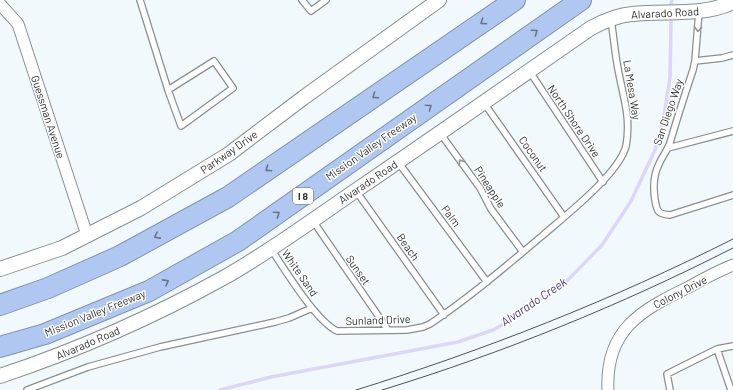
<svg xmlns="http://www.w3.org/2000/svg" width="733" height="390" font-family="Barlow,sans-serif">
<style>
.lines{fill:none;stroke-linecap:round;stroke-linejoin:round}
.stream{stroke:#dcd6f8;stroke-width:3.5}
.service-casing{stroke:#888e92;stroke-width:8}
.minor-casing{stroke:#888e92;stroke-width:13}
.tertiary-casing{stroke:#888e92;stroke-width:16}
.motorway-casing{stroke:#8293af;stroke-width:22}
.service{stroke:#fff;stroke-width:5.5}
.minor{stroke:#fff;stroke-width:11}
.tertiary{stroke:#fff;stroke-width:14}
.motorway{stroke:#afc7f1;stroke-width:20}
.tram{stroke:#505356;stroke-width:1}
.oneway{stroke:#697589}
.oneway2{stroke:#97989a}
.labels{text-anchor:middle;stroke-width:3;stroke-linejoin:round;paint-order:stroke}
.shield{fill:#fff;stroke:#6d7071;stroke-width:1}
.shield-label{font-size:10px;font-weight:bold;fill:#2f3234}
.street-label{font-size:11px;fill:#2f3234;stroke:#fff}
.water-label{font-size:12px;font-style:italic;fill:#49377a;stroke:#fff}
</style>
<rect width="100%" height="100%" fill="#f2f9fd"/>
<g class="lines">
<path class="stream" d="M671,4L672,0
M220,390L271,377L458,342L493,330L512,319L565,283L602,245L631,201L655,150L664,116L670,78L671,21"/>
<defs>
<path id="service" d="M140,0L168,90L181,126L233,88L214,61L168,90
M302,0L311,11L326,0
M699,11L695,61L693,70C685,94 677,118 670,143C667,151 662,157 659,164C653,176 653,188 655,200C657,212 658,214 670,215L733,195
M695,61L722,58L733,55
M530,72L603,182
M484,103L564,217
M440,133L480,188L491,209L523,252
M668,148L733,131
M398,162L487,282
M356,191L444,315
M313,221L388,330
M271,249C285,270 316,321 337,331L407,330L423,327L430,324C470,297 505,267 542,236C565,216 619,174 626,146C631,119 624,100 619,74C615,56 614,38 611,20
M717,349L731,390
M27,390L88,367L160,347L275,322L289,318L312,308
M670,390L667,374L717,349L733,346"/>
<path id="minor" d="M0,4L18,24L87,235
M608,390C605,330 641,310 689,287C703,279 718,271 733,265"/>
<path id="tertiary" d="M0,269L62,248L141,208L229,154L303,98L439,0
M0,376C78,350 153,317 225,277C271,251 314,219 358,189C436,136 513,82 591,28C604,21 617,15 632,14C666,10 702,17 733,2"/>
<path id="motorway" d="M0,305L48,288L120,256L228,197L515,0
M0,347L45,334L149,291L238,241L581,0"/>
</defs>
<use href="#service" class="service-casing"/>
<use href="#minor" class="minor-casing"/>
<use href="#tertiary" class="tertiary-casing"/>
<use href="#motorway" class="motorway-casing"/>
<use href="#service" class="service"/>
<use href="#minor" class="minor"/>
<use href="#tertiary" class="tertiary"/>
<use href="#motorway" class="motorway"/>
<path class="tram" d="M356,390C485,350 612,300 733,239
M382,390C503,353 621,305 733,248"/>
</g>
<defs><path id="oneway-chevron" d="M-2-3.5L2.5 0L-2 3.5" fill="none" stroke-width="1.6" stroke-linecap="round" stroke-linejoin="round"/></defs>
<g class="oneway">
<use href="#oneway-chevron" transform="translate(483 22) rotate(146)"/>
<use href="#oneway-chevron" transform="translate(535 32) rotate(-35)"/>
<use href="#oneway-chevron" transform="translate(375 96) rotate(146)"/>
<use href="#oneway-chevron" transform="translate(429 107) rotate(-35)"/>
<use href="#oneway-chevron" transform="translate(268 169) rotate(146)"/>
<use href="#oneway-chevron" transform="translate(277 214) rotate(-35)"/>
<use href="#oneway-chevron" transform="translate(157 236) rotate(152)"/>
<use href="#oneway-chevron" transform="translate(166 282) rotate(-29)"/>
</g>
<g class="oneway2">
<use href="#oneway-chevron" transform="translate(698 29) rotate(94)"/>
<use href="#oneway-chevron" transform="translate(461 162) rotate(-125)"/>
</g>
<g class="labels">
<rect class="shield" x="293" y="188" width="20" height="16" rx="3"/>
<g class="shield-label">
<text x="303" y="200">I 8</text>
</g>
<g class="street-label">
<text transform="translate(665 13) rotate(-3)" y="4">Alvarado Road</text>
<text transform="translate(632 90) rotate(81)" y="4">La Mesa Way</text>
<text transform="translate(668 112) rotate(-71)" y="4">San Diego Way</text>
<text transform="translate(48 117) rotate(72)" y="4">Guessman Avenue</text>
<text transform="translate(574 121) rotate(56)" y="4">North Shore Drive</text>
<text transform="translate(371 147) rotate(-35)" y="4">Mission Valley Freeway</text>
<text transform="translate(229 152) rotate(-35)" y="4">Parkway Drive</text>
<text transform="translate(533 154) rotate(55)" y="4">Coconut</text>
<text transform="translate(368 182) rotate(-34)" y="4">Alvarado Road</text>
<text transform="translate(490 187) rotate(57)" y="4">Pineapple</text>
<text transform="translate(451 216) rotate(53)" y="4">Palm</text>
<text transform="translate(408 247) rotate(55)" y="4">Beach</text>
<text transform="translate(358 270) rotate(55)" y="4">Sunset</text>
<text transform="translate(300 273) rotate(55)" y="4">White Sand</text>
<text transform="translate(680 292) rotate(-27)" y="4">Colony Drive</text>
<text transform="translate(95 313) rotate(-22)" y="4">Mission Valley Freeway</text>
<text transform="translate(378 320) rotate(-2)" y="4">Sunland Drive</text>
<text transform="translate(88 343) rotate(-23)" y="4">Alvarado Road</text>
</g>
<g class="water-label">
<text transform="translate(534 302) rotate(-34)" y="4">Alvarado Creek</text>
</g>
</g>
</svg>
